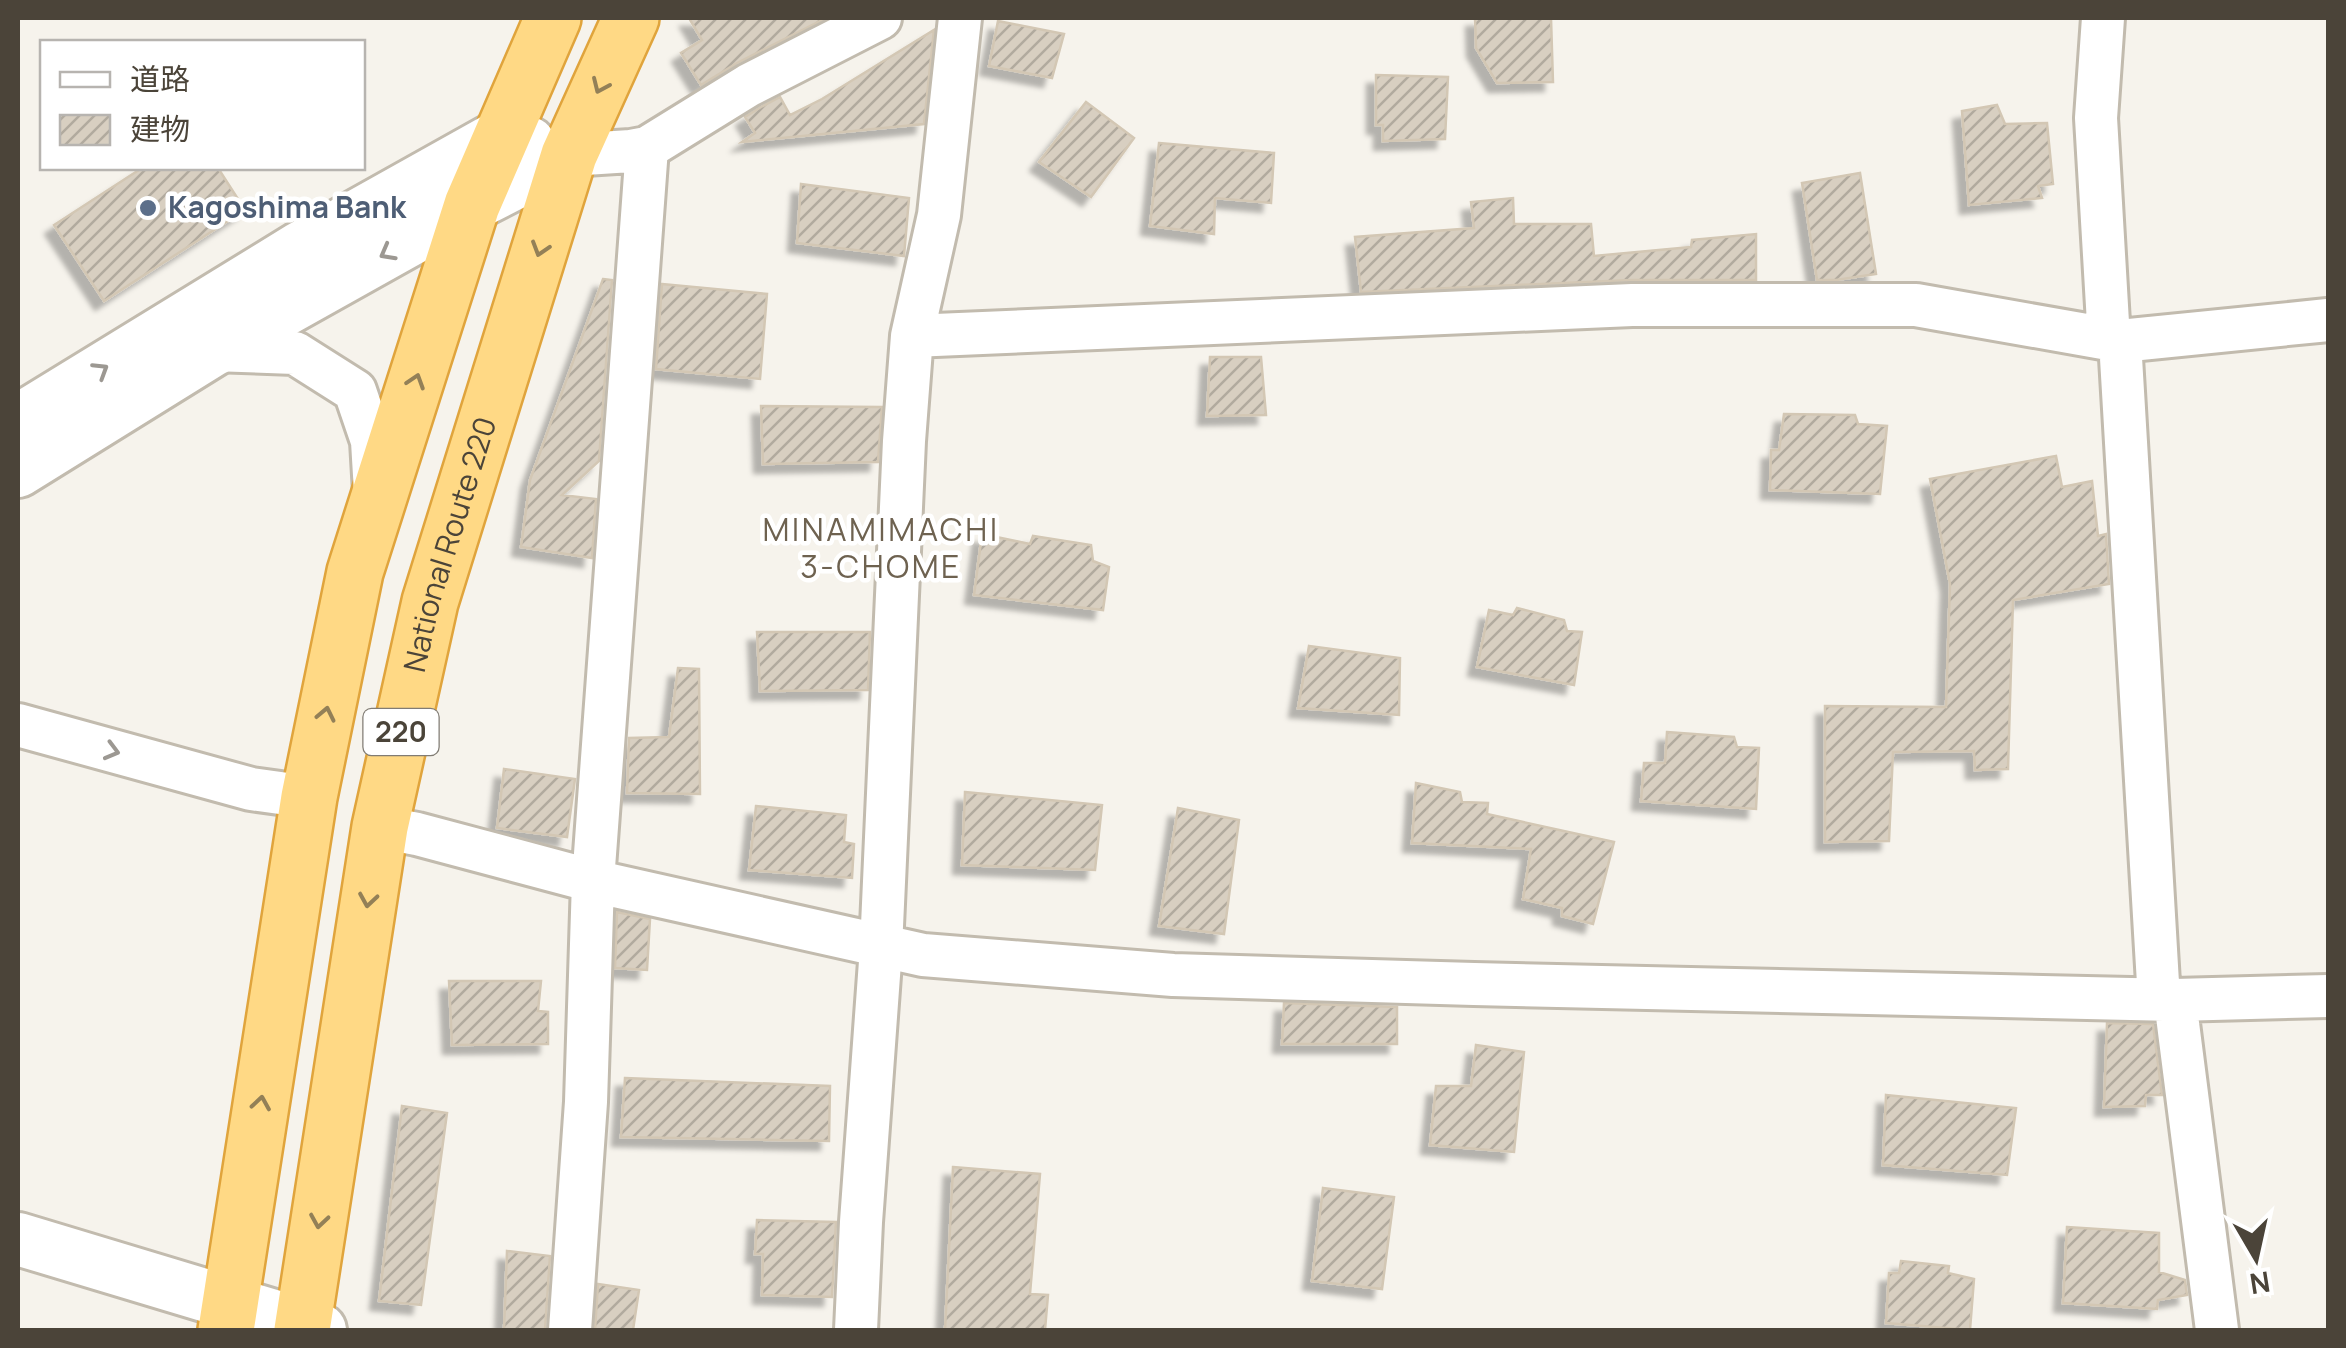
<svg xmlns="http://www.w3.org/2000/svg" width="2346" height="1348" font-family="Manrope,'Noto Sans JP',sans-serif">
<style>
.building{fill:url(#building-hatch);stroke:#d3c7b4;stroke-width:2.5;filter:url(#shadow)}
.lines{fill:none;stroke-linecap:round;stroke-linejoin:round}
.minor-casing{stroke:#c2bbae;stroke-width:48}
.tertiary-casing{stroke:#c2bbae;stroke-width:58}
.trunk-casing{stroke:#e0a43c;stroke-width:60}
.minor{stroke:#fff;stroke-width:42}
.tertiary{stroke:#fff;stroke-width:52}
.trunk{stroke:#ffd985;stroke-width:55}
.oneway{stroke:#938057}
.oneway2{stroke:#9c9892}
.service-dot{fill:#5c6f8a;stroke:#fff;stroke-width:4}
.labels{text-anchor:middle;stroke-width:9;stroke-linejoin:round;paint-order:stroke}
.shield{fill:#fff;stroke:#817c74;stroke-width:2.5}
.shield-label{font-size:28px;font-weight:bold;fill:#4b4439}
.service-label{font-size:30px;font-weight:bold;fill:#4e5e75;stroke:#fff;text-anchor:start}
.street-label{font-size:30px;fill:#4b4439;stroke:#fff}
.neighbourhood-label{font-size:32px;letter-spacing:2.5px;fill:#6e6250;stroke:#fff}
</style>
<defs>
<pattern id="building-hatch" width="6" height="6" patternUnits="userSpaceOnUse" patternTransform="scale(2.5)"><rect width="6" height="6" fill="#d8cfc1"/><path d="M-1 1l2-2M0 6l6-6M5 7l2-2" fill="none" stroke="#b1aa9e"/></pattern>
<filter id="shadow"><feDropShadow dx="-9" dy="9" stdDeviation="2.5" flood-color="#0004"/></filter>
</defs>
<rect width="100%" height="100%" fill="#f6f3ec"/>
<path class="building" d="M689,18H826L737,63L701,85L681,53L702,40Z
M1475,18H1551L1553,82L1497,83L1476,48Z
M998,21L1064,34L1052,78L989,66Z
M934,30L924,124L742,142L755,133L745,117L761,107L780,97L790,115L822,99Z
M1376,75L1448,77L1445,139L1383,141V125H1376Z
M1086,102L1134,138L1091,197L1039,162Z
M1997,105L2005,124L2047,123L2053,184L2038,186L2042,198L1969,205L1962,111Z
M1159,143L1274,153L1271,203L1215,198L1214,234L1150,226Z
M142,168H218L245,210L104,301L54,225Z
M1860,173L1876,274L1836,280H1817L1802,183Z
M801,184L909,198L904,256L797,243Z
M1513,198L1514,224H1591L1594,256L1691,247L1692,240L1756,234V280H1631L1361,292L1355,237L1474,228L1471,202Z
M603,279L612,280L599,461L562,495L596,499L592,558L521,547L530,480Z
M662,284L767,294L760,379L656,369Z
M1210,357H1261L1266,415L1207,416Z
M761,406L882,407L878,462L763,464Z
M1784,414L1855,415L1858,424L1887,426L1880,494L1770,490L1771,450H1779Z
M2056,456L2062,487L2092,481L2098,536L2106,534L2109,584L2013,600L2008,769L1975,770L1974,751L1893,752L1889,841L1825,842V706L1946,707L1950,584L1930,479Z
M982,534L1030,544L1033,536L1091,545L1093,561L1109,567L1103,610L974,595Z
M1517,608L1564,620L1567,631L1582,632L1574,685L1477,667L1489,610L1513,615Z
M757,632H870L868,690L760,691Z
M1309,646L1400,658L1399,715L1298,708Z
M678,668L699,669L700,794L627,793L629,738L669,737Z
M1667,732L1734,737L1737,747L1759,748L1756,809L1641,801L1644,763H1665Z
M504,769L575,779L567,837L497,828Z
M1416,783L1460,792L1462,802L1488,803L1487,814L1614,842L1593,924L1562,916V908L1523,899L1531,849L1412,843Z
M965,792L1102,805L1095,870L962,865Z
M756,806L846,815L844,842L854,844L852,878L749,870Z
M1178,808L1239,820L1224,934L1159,926Z
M617,912L650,919L647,970L615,968Z
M449,981H541L538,1011L548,1012V1044L452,1045Z
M1284,1003L1397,1007V1044H1282Z
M2107,1023L2153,1024L2162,1095H2146L2145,1106L2104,1107Z
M1476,1045L1524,1052L1514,1152L1430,1145L1436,1086H1471Z
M625,1078L830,1086L829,1141L621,1137Z
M1886,1095L2016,1108L2007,1175L1883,1165Z
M402,1106L447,1113L421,1305L379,1301Z
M953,1167L1040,1174L1030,1294L1048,1295L1045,1330H945Z
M1323,1188L1394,1197L1382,1289L1312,1281Z
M757,1220L836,1222L832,1297L762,1295L763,1254H755Z
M2067,1227L2159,1233V1272L2185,1280L2187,1295L2158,1300L2157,1309L2063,1303Z
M507,1251L550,1256L545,1330H504Z
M1901,1261L1949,1266L1948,1273L1974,1279L1970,1330L1886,1323L1889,1273H1899Z
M598,1284L639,1290L633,1330H595Z"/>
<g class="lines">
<defs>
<path id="minor" d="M2103,18L2096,118L2109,340L2120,341
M569,155L631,151L647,148L749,85L880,18
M912,336L1632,305H1916L2120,341L2328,320
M2120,341L2159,1000H2175
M213,350L295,353L355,391L372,441L375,492
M18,725L251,789L309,797
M380,827L417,834L593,881L923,955L1173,975L1474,984L2175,1000L2328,996
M2175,1000L2217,1330
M570,1330L586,1102L593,881L647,148
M856,1330L861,1222L881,948L904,441L912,336L939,215L960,18"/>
<path id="tertiary" d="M18,421L300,248L502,135L529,143
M18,471L213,350L472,205L569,155
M18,1239L320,1330"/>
<g id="trunk">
<path d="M226,1330L309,797L355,572L472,205L553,18"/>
<path id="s1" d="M302,1330L380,827L430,602L569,155L631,18"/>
</g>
</defs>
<use href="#minor" class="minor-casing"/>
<use href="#tertiary" class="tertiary-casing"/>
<use href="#trunk" class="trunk-casing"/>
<use href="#minor" class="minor"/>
<use href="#tertiary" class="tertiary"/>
<use href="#trunk" class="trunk"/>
</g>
<defs><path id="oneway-chevron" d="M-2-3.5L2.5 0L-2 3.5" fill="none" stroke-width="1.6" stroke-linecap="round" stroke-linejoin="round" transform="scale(2.5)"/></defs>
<g class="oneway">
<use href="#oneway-chevron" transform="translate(600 86) rotate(114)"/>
<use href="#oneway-chevron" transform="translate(540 249) rotate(107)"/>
<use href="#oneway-chevron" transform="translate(416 381) rotate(-72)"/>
<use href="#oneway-chevron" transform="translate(326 714) rotate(-78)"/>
<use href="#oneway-chevron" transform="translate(368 900) rotate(99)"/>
<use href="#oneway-chevron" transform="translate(261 1103) rotate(-81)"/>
<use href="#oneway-chevron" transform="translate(319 1221) rotate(99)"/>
</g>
<g class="oneway2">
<use href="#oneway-chevron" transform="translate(387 253) rotate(151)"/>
<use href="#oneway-chevron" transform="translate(101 370) rotate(-32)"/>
<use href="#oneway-chevron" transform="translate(112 751) rotate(15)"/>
</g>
<circle class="service-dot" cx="148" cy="208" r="10"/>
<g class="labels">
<rect class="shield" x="363.5" y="709" width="75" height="46" rx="8"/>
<g class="shield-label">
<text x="401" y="742">220</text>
</g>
<g class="service-label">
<text x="168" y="218">Kagoshima Bank</text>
</g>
<g class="street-label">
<text dy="10" stroke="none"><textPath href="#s1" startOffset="800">National Route 220</textPath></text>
</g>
<g class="neighbourhood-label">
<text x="881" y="541">MINAMIMACHI<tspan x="881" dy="37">3-CHOME</tspan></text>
</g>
</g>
<rect width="2346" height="1348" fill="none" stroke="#4b4439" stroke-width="40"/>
<rect x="40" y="40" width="325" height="130" fill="#ffffff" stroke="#b7b4b0" stroke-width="2.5"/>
<rect x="60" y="72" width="50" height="15" fill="#ffffff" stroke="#b7b4b0" stroke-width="2.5"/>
<text x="130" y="90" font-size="30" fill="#4b4439">道路</text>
<rect x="60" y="115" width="50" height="30" fill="url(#building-hatch)" stroke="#b7b4b0" stroke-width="2.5"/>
<text x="130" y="140" font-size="30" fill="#4b4439">建物</text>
<g transform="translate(2256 1258) rotate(171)" stroke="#ffffff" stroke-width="8" paint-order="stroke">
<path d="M0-8L18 38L0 25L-18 38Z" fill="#4b4439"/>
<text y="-15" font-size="28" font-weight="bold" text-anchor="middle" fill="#4b4439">N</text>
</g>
</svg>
